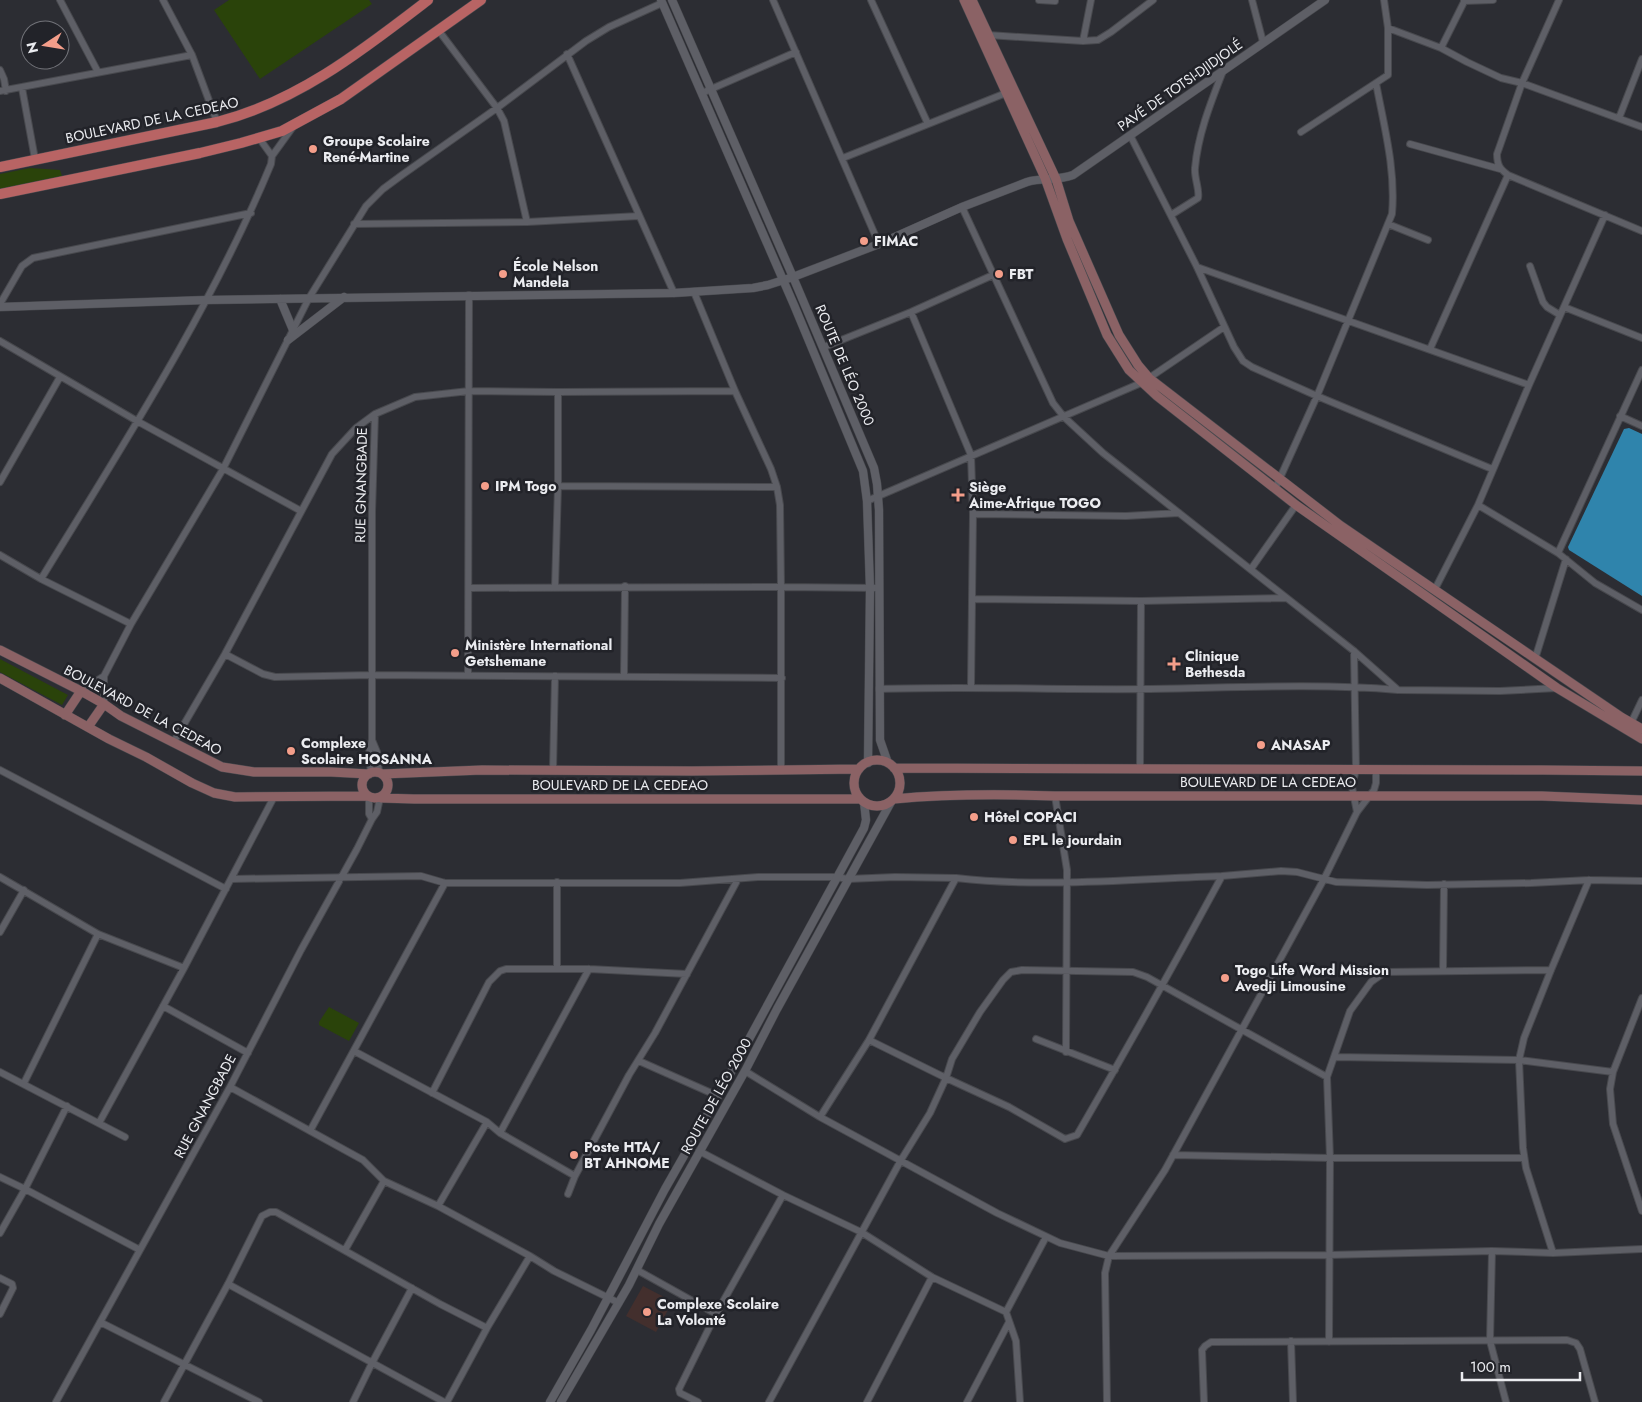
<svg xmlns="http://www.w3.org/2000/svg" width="1642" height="1402" font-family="Jost,sans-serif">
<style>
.education{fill:#432f2d}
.green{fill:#2a430a}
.water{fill:#2f84ac}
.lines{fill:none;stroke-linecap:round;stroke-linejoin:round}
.minor-casing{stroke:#48494e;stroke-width:8}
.tertiary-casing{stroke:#48494e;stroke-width:9}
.secondary-casing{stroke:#48494e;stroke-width:10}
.primary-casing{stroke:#48494e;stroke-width:11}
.minor{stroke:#5e5f66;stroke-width:6}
.tertiary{stroke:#5e5f66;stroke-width:8}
.secondary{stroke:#8b6265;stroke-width:9}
.primary{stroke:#b86464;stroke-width:10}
.poi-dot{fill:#f49e8a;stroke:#222329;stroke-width:2}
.labels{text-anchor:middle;stroke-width:5;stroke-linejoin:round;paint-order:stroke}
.street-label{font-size:14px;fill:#ebecf0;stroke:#222329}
.poi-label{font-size:14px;font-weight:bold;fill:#ebecf0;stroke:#222329;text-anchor:start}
</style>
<rect width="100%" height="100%" fill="#2c2d33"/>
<path class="education" d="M643,1286L666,1298L662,1305L669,1308L656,1332L626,1316Z"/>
<path class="green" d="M229,0H369L372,4L260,79L214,10Z
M30,168L60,170L62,176L0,189V174Z
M0,659L68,695L62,705L0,672Z
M329,1007L359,1023L349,1041L319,1025V1022Z"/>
<path class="water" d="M1629,428L1642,434V596L1569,550L1568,547L1624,429Z"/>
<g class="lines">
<defs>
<path id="minor" d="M60,0L98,72
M163,0L192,55L217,122
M773,0L879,244
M871,0L928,124
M1039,0L1055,1
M1252,0L1263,42
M1559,0L1522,83L1497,154C1497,165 1500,169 1508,175L1642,231
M1464,1L1493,0
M1388,28L1441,48L1467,62L1501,78L1522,83L1642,127
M439,31L497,108L504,121L527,222
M988,35L1083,41L1098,40L1111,32L1153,0
M1083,41L1091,0
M1441,48L1465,0
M567,54L674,293
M0,70L4,79L6,91
M22,88L35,159
M0,91L192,55
M702,93L796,52
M1619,118L1642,59
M1301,132L1388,75V28L1384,0
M1130,135L1197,267L1234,347L1243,361L1252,367L1317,396L1492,469
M259,138L272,156
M1410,144L1500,169
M843,158L1006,93
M962,207L1053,403L1064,417L1103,453L1354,651L1398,690L1500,691L1557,688
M1171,215L1198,198C1200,190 1194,178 1195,168C1198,134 1211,102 1223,71
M354,224L527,222L639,216
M1388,224L1428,240
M1530,266L1543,302L1547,307L1560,315
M1197,267L1529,385
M694,292L735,391L771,469L777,487L780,505L781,587V770
M0,304L22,266L33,258L251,213
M1564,307L1642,338
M911,312L971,455L973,514L971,687
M0,341L137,421L301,511
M824,347L911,312L993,275
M1430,349L1508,175
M1149,378L1224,327
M1620,416L1642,426
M0,482L60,377
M558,486L777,487
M1275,489L1317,396L1392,214C1396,170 1384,126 1376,83
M867,501L1141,383
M1478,505L1558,553L1595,583L1642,610
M973,514L1126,516L1179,513
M1558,553L1642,370
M0,555L41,579L131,624
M1251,569L1296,505
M41,579C123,445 211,309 271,164L272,156L293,127
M555,587L558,486V392
M469,588L781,587L879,588
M1435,589L1478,505L1529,385L1605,215
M973,599L1141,601L1286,598
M1354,651L1356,769L1352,787L1357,812
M225,654L263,674L275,677L372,675L782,678
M1535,659L1566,559
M468,675L469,295
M624,676L625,586
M879,689C968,686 1056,690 1144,689C1229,688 1314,683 1398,690
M81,691L104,676
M104,704V676L131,624L223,469L309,298L366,206L383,189L402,175L497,108L586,41L609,27L662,3
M1631,723L1642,700
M372,740L377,752L379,773
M173,743L225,654L332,454L356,428L375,414
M1140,769L1141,601
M0,770L226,889
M553,770L555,676
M371,773L369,753L372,740V512L375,414L415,397L469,391L558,392L735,391
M1055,796L1067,870L1066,1052
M369,797V814L372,819
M1222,876C1135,879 1042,888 956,878L869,1040L946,1078L1009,1107L1065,1139L1077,1135C1127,1049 1175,963 1222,876L1281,871L1297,872L1336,882L1427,885L1531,883L1589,880L1642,881
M0,877L98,934L184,968
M232,879L421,876L445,883H680L758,877H836L848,879L895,877L956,878
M0,932L24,890
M557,969V882
M1443,970L1444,884
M1642,998L1613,1072L1610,1089L1613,1124L1642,1211
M163,1006L248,1053
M1036,1039L1115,1070
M354,1051L487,1122L500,1133L575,1176
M1335,1057L1519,1060L1613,1072
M639,1061L718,1096
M745,1071L820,1117L997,1213L1060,1243L1109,1256L1328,1255L1492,1251L1553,1253L1642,1249
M0,1072L125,1137
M24,1083L98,934
M230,1087L363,1160L384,1181L438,1206L530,1256L554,1271L619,1303
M432,1093L489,982L500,971L506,969H589L687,974
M820,1117L869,1040
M99,1123L184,968L274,797
M310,1131L445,883
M500,1133L589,969
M699,1151L783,1195L861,1232L932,1277L1006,1312L1016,1341L1020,1402
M1173,1155L1330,1158H1524
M0,1177L25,1189L140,1250
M568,1194L575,1176L629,1075L655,1033L738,879
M438,1206L487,1122
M0,1233L25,1189L67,1106
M345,1250L384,1181
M1492,1251L1490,1341L1506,1402
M1553,1253L1526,1168L1523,1148L1519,1060L1524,1038L1551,970L1589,880
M637,1270L716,1314
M0,1278L12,1284L13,1288L0,1314
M228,1284L444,1402
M1006,1312L1046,1237
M100,1322L259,1402
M1291,1341L1293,1402
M1329,1342L1330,1158L1327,1077L1350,1011L1371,982L1385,972L1551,970
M56,1402L230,1087L301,950L357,849L372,819L377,812L380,798
M164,1402L228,1284L262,1216L270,1212H276L440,1304L487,1328
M353,1402L372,1363L412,1288
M447,1402L487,1328L530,1256
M698,1402L680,1393L679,1389L716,1314L783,1195
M769,1402L901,1160L930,1113L946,1078L952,1059L980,1012L1003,980L1011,972L1022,970L1133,972L1147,977L1327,1077
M867,1402L932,1277
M967,1402L1009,1322
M1107,1402L1105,1273L1109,1256L1165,1170L1324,879L1357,812L1374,790L1376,783V769
M1204,1402L1202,1350L1205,1346L1211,1342L1567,1340L1576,1343L1580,1349L1595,1402"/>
<path id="tertiary" d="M661,0L794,305L863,471L867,501L870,588L868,763
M672,0L793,277L874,468L877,484L879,510L880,740L888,763
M280,299L293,330
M0,307L206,300L674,293L753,288L768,285L793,277L879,244L962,207L1027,182C1042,177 1058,181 1073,175L1325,0
M288,340L344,297
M550,1402L591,1330L665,1189L718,1096L864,828L866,820L864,802
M561,1402L629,1285L659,1224L745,1071L777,1009L891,802"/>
<path id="secondary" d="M964,0L1045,178L1067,239L1107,335L1129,370L1157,396L1296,505L1557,688L1642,739
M972,0L1056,179L1069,221L1119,335L1138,365L1149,378L1341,526L1621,717L1642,729
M0,650L81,691L104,704L121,716L222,767L254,772H331L369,774
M0,678L109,739L146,757L192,783L214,793L235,797L368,796
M65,715L81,691
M88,727L104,704
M854 783a23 23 0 1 1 46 0a23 23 0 1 1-46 0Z
M894,768L1542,770L1642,771
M362 785a13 13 0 1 1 26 0a13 13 0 1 1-26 0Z
M382,774L482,770L692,771L859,769
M381,798L414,799H860
M894,799C948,794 1001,794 1055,796H1542L1642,800"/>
<path id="primary" d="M0,167L217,122C297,102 363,50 428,0
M0,194L200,153L241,143L282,131L341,99L481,0"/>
</defs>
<use href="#minor" class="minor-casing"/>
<use href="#tertiary" class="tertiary-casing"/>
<use href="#secondary" class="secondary-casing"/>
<use href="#primary" class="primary-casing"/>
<use href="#minor" class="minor"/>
<use href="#tertiary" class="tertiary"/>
<use href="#secondary" class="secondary"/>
<use href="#primary" class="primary"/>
</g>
<g class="poi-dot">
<circle cx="313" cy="149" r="5"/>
<circle cx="864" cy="241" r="5"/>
<circle cx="503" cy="274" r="5"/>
<circle cx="999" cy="274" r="5"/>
<circle cx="485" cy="486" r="5"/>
<path d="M955.5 487.5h5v5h5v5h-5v5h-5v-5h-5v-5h5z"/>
<circle cx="455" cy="653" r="5"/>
<path d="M1171.5 656.5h5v5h5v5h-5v5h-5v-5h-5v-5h5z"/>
<circle cx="1261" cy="745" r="5"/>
<circle cx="291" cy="751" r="5"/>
<circle cx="974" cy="817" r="5"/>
<circle cx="1013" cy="840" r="5"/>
<circle cx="1225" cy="978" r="5"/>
<circle cx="574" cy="1155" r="5"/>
<circle cx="647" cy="1312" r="5"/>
</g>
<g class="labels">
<g class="street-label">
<text transform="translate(1180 85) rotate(-35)" y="5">PAVÉ DE TOTSI-DJIDJOLÉ</text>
<text transform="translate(152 120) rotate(-12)" y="5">BOULEVARD DE LA CEDEAO</text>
<text transform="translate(845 365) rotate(67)" y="5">ROUTE DE LÉO 2000</text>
<text transform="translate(361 485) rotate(-89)" y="5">RUE GNANGBADE</text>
<text transform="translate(143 710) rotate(28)" y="5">BOULEVARD DE LA CEDEAO</text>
<text x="1268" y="787">BOULEVARD DE LA CEDEAO</text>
<text x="620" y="790">BOULEVARD DE LA CEDEAO</text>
<text transform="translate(716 1096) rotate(-61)" y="5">ROUTE DE LÉO 2000</text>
<text transform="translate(205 1106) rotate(-62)" y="5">RUE GNANGBADE</text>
</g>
<g class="poi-label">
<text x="323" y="146">Groupe Scolaire<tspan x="323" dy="16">René-Martine</tspan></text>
<text x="874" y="246">FIMAC</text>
<text x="513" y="271">École Nelson<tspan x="513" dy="16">Mandela</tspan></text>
<text x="1009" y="279">FBT</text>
<text x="495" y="491">IPM Togo</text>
<text x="969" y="492">Siège<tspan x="969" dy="16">Aime-Afrique TOGO</tspan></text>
<text x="465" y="650">Ministère International<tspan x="465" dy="16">Getshemane</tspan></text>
<text x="1185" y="661">Clinique<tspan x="1185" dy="16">Bethesda</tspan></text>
<text x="301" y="748">Complexe<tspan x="301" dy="16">Scolaire HOSANNA</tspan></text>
<text x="1271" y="750">ANASAP</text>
<text x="984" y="822">Hôtel COPACI</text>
<text x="1023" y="845">EPL le jourdain</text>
<text x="1235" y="975">Togo Life Word Mission<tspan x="1235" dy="16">Avedji Limousine</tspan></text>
<text x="584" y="1152">Poste HTA/<tspan x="584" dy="16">BT AHNOME</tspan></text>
<text x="657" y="1309">Complexe Scolaire<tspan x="657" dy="16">La Volonté</tspan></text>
</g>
</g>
<g transform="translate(45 45) rotate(258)"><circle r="24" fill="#222329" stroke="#727379"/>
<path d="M0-4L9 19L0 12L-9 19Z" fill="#f49e8a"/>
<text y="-8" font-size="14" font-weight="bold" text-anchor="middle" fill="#ebecf0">N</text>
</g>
<path d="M1462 1372v8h118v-8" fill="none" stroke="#ebecf0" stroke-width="2.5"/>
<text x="1470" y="1372" font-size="15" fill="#ebecf0" stroke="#222329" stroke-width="4" paint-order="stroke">100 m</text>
</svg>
